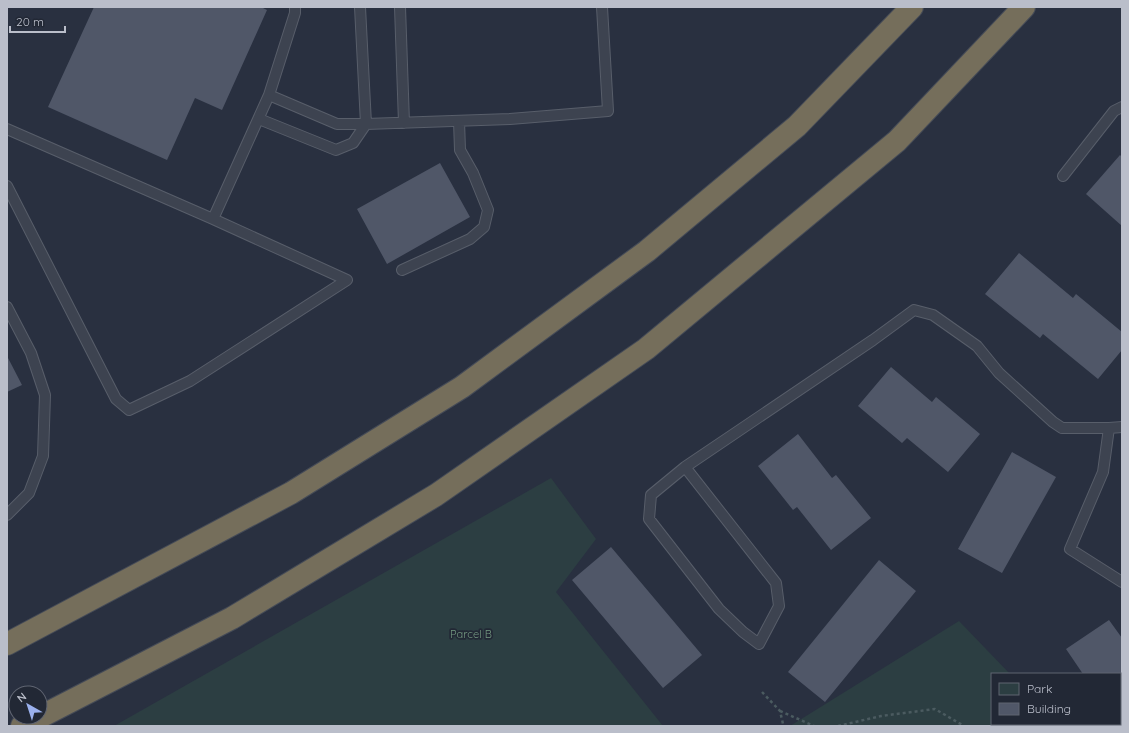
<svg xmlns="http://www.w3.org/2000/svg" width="1129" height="733" font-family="Quicksand,sans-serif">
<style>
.green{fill:#2c3e42}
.building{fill:#505768}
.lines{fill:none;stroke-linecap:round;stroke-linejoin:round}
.lane-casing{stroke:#585e6a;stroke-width:12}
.highway-casing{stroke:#454b57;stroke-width:24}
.path{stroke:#4b5b60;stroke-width:2.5;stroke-dasharray:3 3;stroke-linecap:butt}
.lane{stroke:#3d4350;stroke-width:10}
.highway{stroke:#756e5b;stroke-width:22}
.labels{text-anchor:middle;stroke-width:3.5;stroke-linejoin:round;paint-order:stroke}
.park-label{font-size:11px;fill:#749981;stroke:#222835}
</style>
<rect width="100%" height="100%" fill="#293040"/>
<path class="green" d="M551,478L596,539L556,592L663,726H114Z
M959,621L1010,674H992V724H1058L1060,726H790Z"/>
<path class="building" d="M94,7H261L267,10L222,110L195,98L167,160L48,107Z
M1120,155L1122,157V226L1086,194Z
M440,163L470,217L387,264L357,209Z
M1019,253L1073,298L1076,294L1122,332V350L1098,379L1043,334L1040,338L985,294Z
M7,356L22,385L7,392Z
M891,367L932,402L936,397L980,434L948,472L907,438L902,443L858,406Z
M798,434L832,478L836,475L871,518L831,550L797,507L793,510L758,466Z
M1012,452L1056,477L1002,573L958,549Z
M611,547L702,655L663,688L572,580Z
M879,560L916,591L825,702L788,672Z
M1109,620L1122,638V722L1120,719V674H1083L1066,649Z"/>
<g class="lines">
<defs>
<path id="lane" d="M360,7L366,124L510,119L608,111L602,7
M400,7L404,123
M259,119L336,150L353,143L366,124H337L269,95
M7,129L213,219
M1063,176L1114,111L1122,107
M7,186L116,399L129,410L190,381L347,280L213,219L269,95L295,13V7
M402,270L470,239L484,227L488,210L473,173L460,150L459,121
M7,307L31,353L45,395L43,456L29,493L7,515
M1109,428L1103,472L1070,549L1122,582
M685,467L873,340L914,310L933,315L977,346L999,373L1053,422L1062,428H1109L1122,427
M685,467L776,583L779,606L759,644L743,632L719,609L649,519L651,495Z"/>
<path id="highway" d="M7,644L291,493L462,387L647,251L797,126L912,7
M40,717L232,618L436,495L646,349L897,141L1024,7
M22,726L40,717"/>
</defs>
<use href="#lane" class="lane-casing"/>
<use href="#highway" class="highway-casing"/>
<path class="path" d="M762,692L780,711L783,724L782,726
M780,711L814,726
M838,726L881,716L935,709L964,726"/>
<use href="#lane" class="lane"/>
<use href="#highway" class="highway"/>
</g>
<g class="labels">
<g class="park-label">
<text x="471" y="638">Parcel B</text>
</g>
</g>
<rect width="1129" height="733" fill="none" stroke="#babeca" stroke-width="16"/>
<rect x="991" y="673" width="130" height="52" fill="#222835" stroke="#5f6471"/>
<rect x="999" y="683" width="20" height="12" fill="#2c3e42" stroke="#5f6471"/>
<text x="1027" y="693" font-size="12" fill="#babeca">Park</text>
<rect x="999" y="703" width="20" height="12" fill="#505768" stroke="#5f6471"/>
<text x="1027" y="713" font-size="12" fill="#babeca">Building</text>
<g transform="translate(28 705) rotate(321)"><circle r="19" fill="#222835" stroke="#5f6471"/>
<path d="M0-3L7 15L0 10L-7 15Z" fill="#9bb1ee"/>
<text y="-6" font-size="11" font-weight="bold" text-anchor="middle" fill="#babeca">N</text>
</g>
<path d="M10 26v6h55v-6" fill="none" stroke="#babeca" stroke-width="2"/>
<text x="16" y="26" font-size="12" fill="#babeca" stroke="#222835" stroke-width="3" paint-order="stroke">20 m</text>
</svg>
